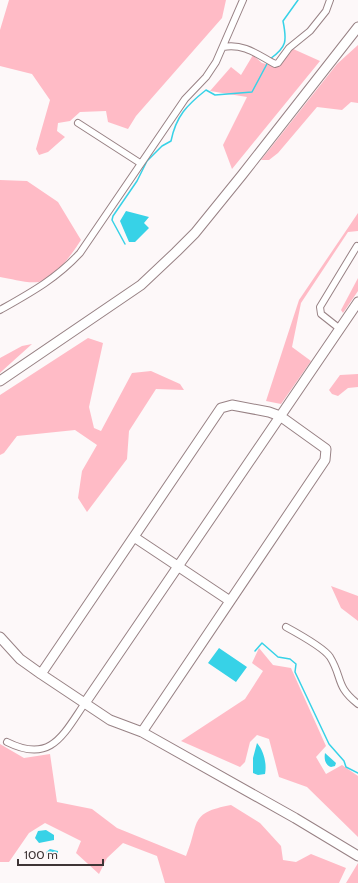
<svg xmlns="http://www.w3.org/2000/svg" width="358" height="883" font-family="Cabin,sans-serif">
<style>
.green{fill:#ffbbc6}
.water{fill:#37d2e7}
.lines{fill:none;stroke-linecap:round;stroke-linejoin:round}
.stream{stroke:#37d2e7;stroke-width:1.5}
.street-casing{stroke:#988285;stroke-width:8}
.secondary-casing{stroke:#988285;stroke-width:11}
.street{stroke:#fff;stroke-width:6}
.secondary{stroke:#fff;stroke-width:9}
</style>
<rect width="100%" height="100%" fill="#fdf8f9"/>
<path class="green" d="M9,0H226L222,18L136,116L128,129L108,122L106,111L80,112L70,121L58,123L57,131L65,137L48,152L39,155L36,149L50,100L32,74L0,66V30Z
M358,45V103L351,102L342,110L317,107L278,153L269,160H261L337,64Z
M291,48L320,61L232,169L223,145L247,97L210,91L231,67L241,75L253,55L262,63L278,67Z
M0,180L27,181L58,202L81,240C74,251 56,277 43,281C31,285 13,279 0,277Z
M358,213V231L348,232L301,303L292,347L311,361L281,404L266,401L299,300Z
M358,278V291L343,313L341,310Z
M88,338L103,343L89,407L94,428L101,431L132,373L151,371L180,384L184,390L156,389L129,431L127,459L87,512L78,498L82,471L97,445L75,430L17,436L4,453L0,455V395Z
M32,344L2,371L0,373V358L22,346Z
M358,374V387L348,388L338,396L332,394L329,390L340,375Z
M331,586L358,596V621L341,608Z
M259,648L273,665L291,668L326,746L316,757L326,774L342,765L358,776V837L307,787L279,777L269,739L257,735L250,742L245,762L240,767L181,741L245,699L263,671L252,663Z
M0,744L24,758L50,754L57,802L92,809L117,828L186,856C200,823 188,813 231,805L260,823L281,846L283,860L296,862L311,854L346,868L339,883H165L157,856L123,843L107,858L99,874L76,853L81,841L45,823L29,833L9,862H0Z
M358,863V883H346Z"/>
<path class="water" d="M126,211L149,217L144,223L149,228L135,242H129L120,221Z
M219,648L247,667L236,682L208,663Z
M257,743C264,751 267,764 265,774L258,775L253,773V758Z
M325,753L336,763L335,766L331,767C325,765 324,759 325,753Z
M46,830L54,835V840L39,843L35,838L38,831Z
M50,849L58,851V853L55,856L47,855L46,852Z"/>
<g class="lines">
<path class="stream" d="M270,59C287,47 287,41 283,21L298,0
M125,244L112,220L113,216L137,181L147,161L162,146L171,141C176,116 187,105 206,90L215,95L252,92L268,62
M255,651L262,643L278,657L290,659L296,664L295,672L329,744L344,761L346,767L358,773"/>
<defs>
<path id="street" d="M223,47C244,43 258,55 275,64L278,63L289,48L310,31L326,11L330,0
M78,123L140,163
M0,310C30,293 56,279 80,253L185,99L206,77L216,62L243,0
M340,329L321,314L320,307L357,246
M286,627C297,633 324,648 330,657C343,678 335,686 358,704
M7,742C51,764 63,735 85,703"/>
<path id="secondary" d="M0,381L141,285L176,252L195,233L242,175L358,27
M232,405L269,412L280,416L326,449L325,460L142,732L110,720L41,674L221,408Z
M134,537L230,601
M0,637L20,659L41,674
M85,703L358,302
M142,732L295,818L358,856"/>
</defs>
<use href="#street" class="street-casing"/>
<use href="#secondary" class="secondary-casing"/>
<use href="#street" class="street"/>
<use href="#secondary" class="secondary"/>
</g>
<path d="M18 859v6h85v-6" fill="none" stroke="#3e3536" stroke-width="2"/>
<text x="24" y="859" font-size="12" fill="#3e3536" stroke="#fdf8f9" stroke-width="3" paint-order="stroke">100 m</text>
</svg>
